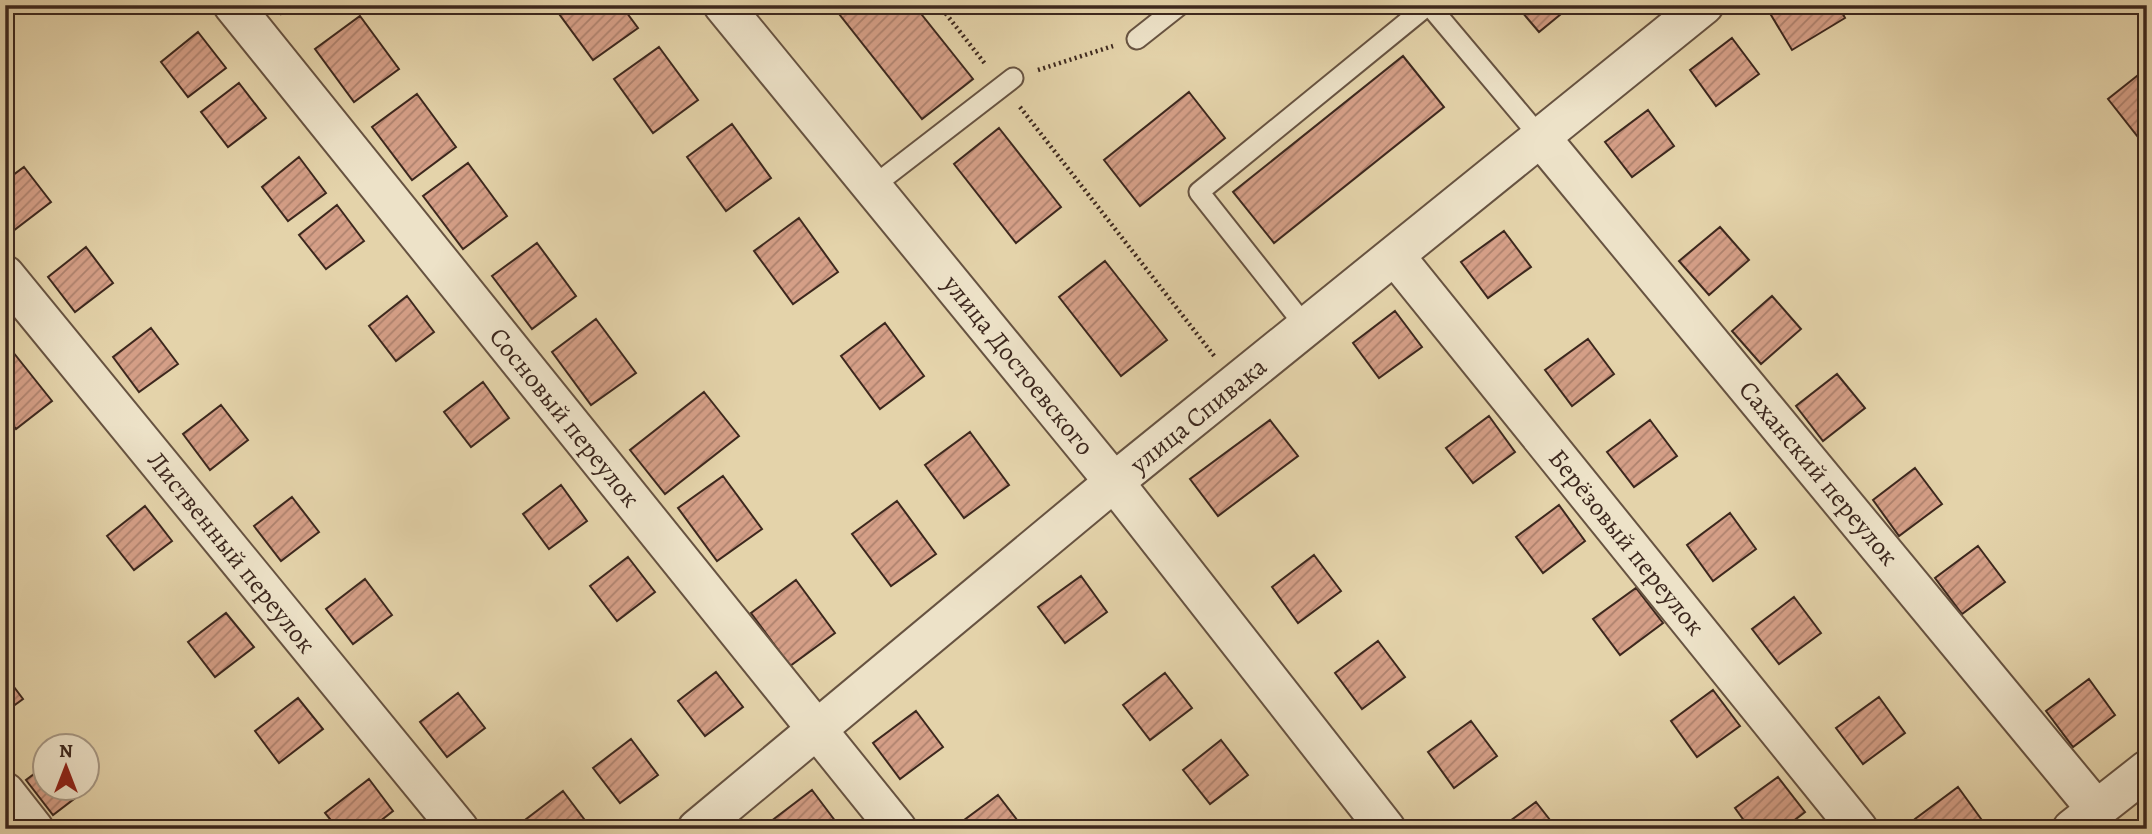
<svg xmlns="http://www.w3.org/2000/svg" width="2152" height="834" font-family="Alegreya,serif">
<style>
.building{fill:url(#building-hatch);stroke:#3d281e;stroke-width:2}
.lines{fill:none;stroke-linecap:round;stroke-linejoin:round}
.service-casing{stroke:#675341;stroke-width:23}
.minor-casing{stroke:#675341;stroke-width:42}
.tertiary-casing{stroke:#675341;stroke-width:42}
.path{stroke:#3d281e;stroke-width:4.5;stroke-dasharray:2 3.5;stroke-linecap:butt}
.service{stroke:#ede2c8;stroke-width:19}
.minor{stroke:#ede2c8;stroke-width:38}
.tertiary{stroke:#ede2c8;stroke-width:38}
.labels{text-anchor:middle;stroke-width:5;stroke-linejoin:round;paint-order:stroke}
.street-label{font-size:26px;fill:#3d281e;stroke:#ede2c8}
</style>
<defs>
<pattern id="building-hatch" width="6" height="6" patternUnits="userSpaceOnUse" patternTransform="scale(1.75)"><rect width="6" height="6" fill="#d59f87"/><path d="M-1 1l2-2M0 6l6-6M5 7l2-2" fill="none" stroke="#ae826e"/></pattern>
</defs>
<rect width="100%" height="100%" fill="#e4d3aa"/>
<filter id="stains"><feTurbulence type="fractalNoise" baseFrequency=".00286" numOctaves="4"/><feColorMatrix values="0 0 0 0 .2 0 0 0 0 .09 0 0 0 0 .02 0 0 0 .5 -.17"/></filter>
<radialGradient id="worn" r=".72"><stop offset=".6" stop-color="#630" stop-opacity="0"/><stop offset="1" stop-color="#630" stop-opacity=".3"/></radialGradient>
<path class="building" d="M275,5H293L281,14Z
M556,5H621L638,28L593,60L554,7Z
M832,5H914L973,79L922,119Z
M1516,5H1572L1539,32Z
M1765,5H1838L1845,18L1792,50Z
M360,16L399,69L354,102L315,49Z
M198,32L226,68L188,97L161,62Z
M1732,38L1759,74L1716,106L1690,70Z
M659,47L698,100L653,133L614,79Z
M1403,56L1444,107L1274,243L1233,192Z
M2147,68V130L2138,137L2108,99Z
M239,83L266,118L228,147L201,112Z
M1189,92L1225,138L1140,206L1104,160Z
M417,94L456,147L412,180L372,127Z
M1648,110L1674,146L1632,177L1605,142Z
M732,124L771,178L726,211L687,157Z
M999,128L1061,207L1016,243L954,164Z
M299,157L326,193L288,221L262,187Z
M468,163L507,216L463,249L423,196Z
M24,167L51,202L13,231L5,221V181Z
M337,205L364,241L326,269L299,235Z
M799,218L838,272L793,304L754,251Z
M1720,227L1749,260L1709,295L1679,261Z
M1504,231L1531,267L1488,298L1461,262Z
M537,243L576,296L532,329L492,276Z
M86,247L113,283L75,312L48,277Z
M1105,261L1167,340L1121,376L1059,297Z
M407,296L434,332L396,361L369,326Z
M1772,296L1801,329L1761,364L1732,331Z
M1395,311L1422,347L1379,378L1353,343Z
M596,319L636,373L591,405L552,352Z
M885,323L924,376L880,409L841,356Z
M151,328L178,364L139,392L113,357Z
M1588,339L1614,374L1572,406L1545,370Z
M5,342L52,401L16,429L5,416Z
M1837,374L1865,408L1823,441L1796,406Z
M483,382L509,418L471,447L444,412Z
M704,392L739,436L665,494L630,450Z
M221,405L248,440L210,470L183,434Z
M1489,416L1515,452L1473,483L1446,448Z
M1270,420L1298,456L1218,516L1190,479Z
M1650,420L1677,456L1634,487L1607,452Z
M970,432L1009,485L964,518L925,465Z
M1915,468L1942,504L1899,536L1873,500Z
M723,476L762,529L717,561L678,508Z
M561,485L587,521L549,549L523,514Z
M292,497L319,532L281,561L254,526Z
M897,501L936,554L891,586L852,534Z
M1559,505L1585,541L1543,573L1516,537Z
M145,506L172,541L134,570L107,536Z
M1730,513L1756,549L1713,581L1687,545Z
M1978,546L2005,582L1962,614L1935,578Z
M1314,555L1341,591L1298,623L1272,587Z
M628,557L655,592L617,621L590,586Z
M1081,576L1107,612L1065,643L1038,607Z
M365,579L392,615L353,644L326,609Z
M796,580L835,633L790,666L751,613Z
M1636,588L1663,623L1620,655L1593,619Z
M1794,597L1821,633L1779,664L1752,629Z
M226,613L254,647L215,677L188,642Z
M1378,641L1405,677L1362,709L1335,673Z
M716,672L743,707L705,736L678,701Z
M1165,673L1192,708L1150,740L1123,705Z
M5,675L23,699L5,712Z
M2089,679L2115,715L2073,747L2046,711Z
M1713,690L1740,726L1697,757L1671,721Z
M458,693L485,728L447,757L420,722Z
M1879,697L1905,733L1863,764L1836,728Z
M298,698L323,729L279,763L255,731Z
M916,711L943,747L900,779L873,743Z
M1471,721L1497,756L1454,788L1428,752Z
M631,739L658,775L620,803L593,768Z
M1221,740L1248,775L1210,804L1183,770Z
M46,765V788H88V782L91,786L53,815L26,780Z
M1778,777L1805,812L1783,829H1750L1735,808Z
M369,779L393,811L370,829H338L325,813Z
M1958,787L1984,823L1977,829H1922L1915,819Z
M812,790L839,826L835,829H775L770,822Z
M563,791L590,827L588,829H532L525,820Z
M998,795L1024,829H958L956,826Z
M1536,802L1557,829H1499Z"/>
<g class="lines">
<defs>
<path id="service" d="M1429,5L1541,138
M1137,39L1180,5
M872,187L1013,78
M1306,327L1199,192L1428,5"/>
<path id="minor" d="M233,5L897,829
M723,5L1114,482L1386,829
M1541,138L2096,809
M1395,256L1858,829
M5,275L459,829
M5,792L34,829
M2072,829L2147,770"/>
<path id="tertiary" d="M697,829L1114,482L1704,5"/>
</defs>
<use href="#service" class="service-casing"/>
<use href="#minor" class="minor-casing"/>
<use href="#tertiary" class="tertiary-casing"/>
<path class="path" d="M939,5L986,65
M1038,70L1113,46
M1020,107L1215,357"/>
<use href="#service" class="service"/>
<use href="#minor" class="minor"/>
<use href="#tertiary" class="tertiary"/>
</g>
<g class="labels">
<g class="street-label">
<text transform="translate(1019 365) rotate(51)" y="9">улица Достоевского</text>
<text transform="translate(1198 415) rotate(-39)" y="9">улица Спивака</text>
<text transform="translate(565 417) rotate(51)" y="9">Сосновый переулок</text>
<text transform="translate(1819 473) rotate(50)" y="9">Саханский переулок</text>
<text transform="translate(1627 542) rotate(51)" y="9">Берёзовый переулок</text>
<text transform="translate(232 552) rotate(51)" y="9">Лиственный переулок</text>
</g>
</g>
<rect width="2152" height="834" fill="none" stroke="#e4d3aa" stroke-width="28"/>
<rect x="7" y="7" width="2138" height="820" fill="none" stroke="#3d281e" stroke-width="3.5"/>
<rect x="14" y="14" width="2124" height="806" fill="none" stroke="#3d281e" stroke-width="2"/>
<g transform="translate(66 767)"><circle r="33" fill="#ede2c8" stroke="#a79884" stroke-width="2"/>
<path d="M0-5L12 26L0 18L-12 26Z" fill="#8f2418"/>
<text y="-10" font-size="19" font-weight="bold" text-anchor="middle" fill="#3d281e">N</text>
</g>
<rect width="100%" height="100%" filter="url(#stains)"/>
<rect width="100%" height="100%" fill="url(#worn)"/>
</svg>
